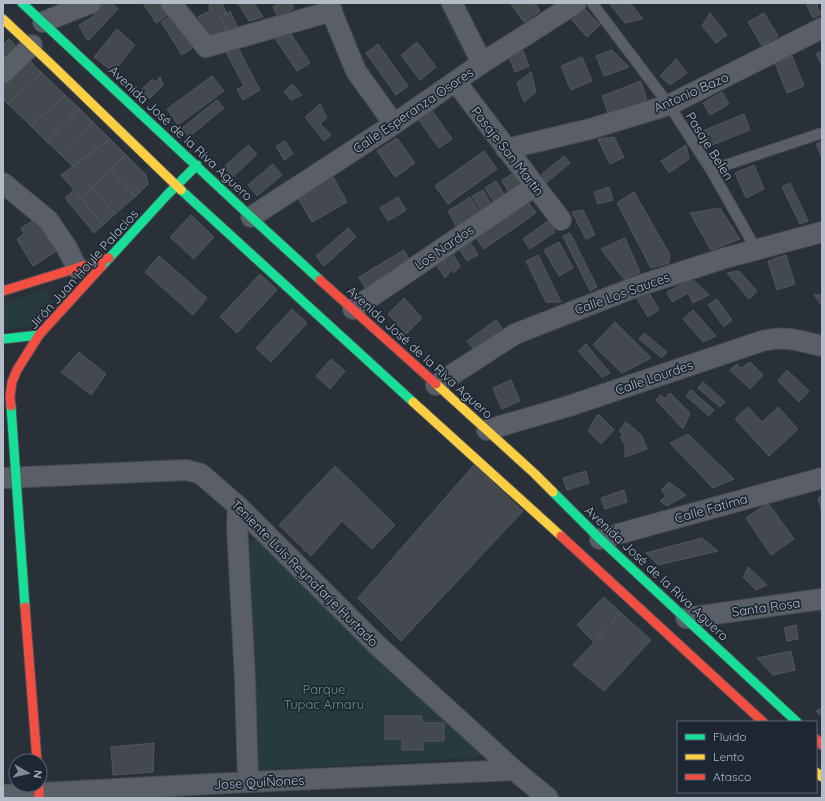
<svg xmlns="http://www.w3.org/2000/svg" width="825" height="801" font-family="Quicksand,sans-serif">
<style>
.green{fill:#273a3e}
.building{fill:#444950;stroke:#52575f}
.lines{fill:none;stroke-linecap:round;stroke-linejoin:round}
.lane-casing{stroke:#484c53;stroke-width:12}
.street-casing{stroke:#484c53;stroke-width:22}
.fast-casing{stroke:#484c53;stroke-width:11}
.slow-casing{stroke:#484c53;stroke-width:11}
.jam-casing{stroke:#484c53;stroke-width:11}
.lane{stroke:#5a5e66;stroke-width:10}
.street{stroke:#5a5e66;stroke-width:20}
.fast{stroke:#16e098;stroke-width:9}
.slow{stroke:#ffcf43;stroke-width:9}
.jam{stroke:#f24e42;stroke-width:9}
.labels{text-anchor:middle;stroke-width:3.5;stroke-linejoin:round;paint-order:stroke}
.street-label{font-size:13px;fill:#b4bcc9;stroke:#1d2633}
.park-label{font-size:13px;fill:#6b9a76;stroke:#1d2633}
</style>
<rect width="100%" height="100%" fill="#2a3038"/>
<path class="green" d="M46,290L51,302L35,325L3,331V303Z
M259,539L482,754L477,758L257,770L246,542Z"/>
<path class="building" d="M106,3H112L118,9L88,41L79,25L94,16L92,11Z
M143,3H162L169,14L156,23Z
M215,3H222L227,14L220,17L229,36L209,39L198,17L210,11L209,5Z
M238,3H254L263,17L249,21Z
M281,3H291L294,8L278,17L273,7Z
M510,3H535L540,11L524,22Z
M609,3H630L643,19L625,23Z
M806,3H816L821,14L813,18Z
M585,9L600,25L587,37L572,20Z
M230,11L239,30L229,36L220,17L227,14Z
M710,13L727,35L716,43L702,26Z
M764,13L778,36L762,46L748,22Z
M172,15L192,48L182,55L161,22Z
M287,28L310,63L297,71L274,37Z
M117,29L135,45L113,72L94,57Z
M9,39L20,50L3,67V45Z
M417,42L436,67L420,80L401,55Z
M378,44L408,86L396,95L366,53Z
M237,46L260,90L243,100L237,89L244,86L224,48Z
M612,50L629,67L604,76L596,56Z
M523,51L529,66L515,72L509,57Z
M822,51V65L816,54Z
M792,56L804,86L787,93L775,63Z
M582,57L592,81L571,90L561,66Z
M676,59L687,73L670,85L660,76Z
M29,60L42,73L8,104L3,99V84Z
M531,72L536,92L524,102L517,83Z
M42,73L65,95L31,126L8,104Z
M212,76L224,91L178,125L167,109Z
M160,77L163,85L149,99L141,90L152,79L155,82Z
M641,81L647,101L609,115L602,96Z
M292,84L302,95L291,100L284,92Z
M722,92L729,104L710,115L703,103Z
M65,95L80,109L46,141L31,126Z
M217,100L224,108L189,137L182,128Z
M320,104L327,118L320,123L331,135L324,141L305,117Z
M80,109L93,122L60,154L46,141Z
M431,109L452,139L439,148L418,119Z
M744,114L750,130L704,148L698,133Z
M93,122L110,139L73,167L60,154Z
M614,137L624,157L610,164L598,139Z
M397,138L415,163L395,177L377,151Z
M110,139L126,155L81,198L61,175Z
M285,141L293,154L284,160L276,146Z
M822,142V158L816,144Z
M248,145L257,154L233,177L224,167Z
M686,145L689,159L669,173L661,161Z
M484,151L497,169L448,204L435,186Z
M126,155L146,175L148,184L135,197L110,170Z
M564,156L570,163L546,183L542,174Z
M273,164L282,175L257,196L248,185Z
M754,165L764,189L746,198L735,173Z
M110,170L135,197L115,214L92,188Z
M330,171L347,202L312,222L294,191Z
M512,174L521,188L510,195L502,180Z
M496,181L505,196L494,202L485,188Z
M790,183L808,221L800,224L782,187Z
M609,187L613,200L598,204L594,192Z
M92,188L115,214L103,225L81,198Z
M74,190L103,225L94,233L65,198Z
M483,190L491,204L481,211L472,196Z
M634,192L670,255L669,263L651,268L617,203Z
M398,197L406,210L388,221L380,208Z
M470,197L479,212L469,218L459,204Z
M526,199L536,213L484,249L474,235Z
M458,205L467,219L456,226L448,211Z
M720,208L740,239L711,250L690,213Z
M583,210L595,235L586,239L572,212Z
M191,215L214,237L194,259L170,237Z
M38,218L58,250L33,266L17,239L24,234L21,228Z
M548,221L555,232L530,249L523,239Z
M348,228L356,237L324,266L316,256Z
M570,233L597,287L590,291L563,236Z
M625,238L640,272L624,279L601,249Z
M469,240L478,255L467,261L458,247Z
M559,242L573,268L559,276L544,250Z
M450,249L460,266L454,273L443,254Z
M404,250L410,261L365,288L359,277Z
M441,254L451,271L445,278L433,259Z
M538,255L561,302H546L526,261Z
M786,255L795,284L777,290L768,261Z
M159,256L207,298L193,315L145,272Z
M739,271L757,291L749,299L727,273Z
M260,274L277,290L237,333L220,317Z
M692,279L709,295L693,303L688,293L672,302L667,292Z
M650,294L659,310L648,317L636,297Z
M814,295H822V306Z
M404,298L422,318L406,334L388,314Z
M717,299L732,320L724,327L708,305Z
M292,309L307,323L271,362L256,348Z
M693,310L716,336L703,342L683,319Z
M496,320L504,332L476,352L467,341Z
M615,322L651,358L622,373L593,345Z
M644,333L667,352L662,358L639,339Z
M586,344L610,373L602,377L578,351Z
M79,352L106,374L91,395L61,372Z
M331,359L345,371L330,389L316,376Z
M750,362L763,375L750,389L730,370L737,364L741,368Z
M787,370L809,391L799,402L778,381Z
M511,380L520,401L502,409L493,388Z
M703,382L725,402L720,407L698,388Z
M691,390L714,410L709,416L686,396Z
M670,393L690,413L683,429L656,400L661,395L664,399Z
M748,407L762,422L778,407L798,429L769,456L735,419Z
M598,414L614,430L601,444L588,431Z
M626,422L641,435L647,449L625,457V445L620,437L624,435L619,431Z
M688,434L734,479L713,488L670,443Z
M474,465L523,511L401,641L358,598Z
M335,466L395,525L372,549L342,521L311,556L279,525Z
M586,471L589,483L567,490L563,478Z
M669,482L686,495L667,506L660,501L666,496L661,490Z
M624,490L627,502L605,509L601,498Z
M822,496V513L818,498Z
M768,503L794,539L771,555L746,518Z
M702,538L718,551L658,565L646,553Z
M748,567L767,585L756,590L743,577Z
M604,597L621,613L594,642L577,625Z
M621,613L651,640L604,691L573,665Z
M796,625L798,639L787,641L784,628Z
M791,651L795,670L773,675L757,658Z
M822,708V717L816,711Z
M385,716H422V723H444V741H423V750H402V739H385Z
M154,743L153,772L113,775L111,747Z"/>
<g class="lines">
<defs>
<path id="lane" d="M592,3L669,105L711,170L756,249
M711,170L822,133"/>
<path id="street" d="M171,3L206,47L332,11
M328,3L356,71L394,124
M452,3L482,63
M43,22L91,3
M3,73L32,45
M456,82L561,220
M506,149L590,129L669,105L822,28
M3,183L48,220L67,248L77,268
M251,217L394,124L482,63L576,3
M353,309L535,186
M436,385L515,334L638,286L725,258L822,232
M487,430L569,406L762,341C787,335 799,341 822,346
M3,478L187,470L201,474L238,506L376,644L514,770L548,798
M238,506L237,526L245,680L248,782
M600,539L822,478
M686,618L822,599
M3,795L248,782L514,770"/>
<path id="fast" d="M22,3L251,217L320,280
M181,190L413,402
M102,266L167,195L197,165
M3,339L39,335
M11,406L25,607
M553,492L600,539L797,722"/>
<path id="slow" d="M3,19L53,66L181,190
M436,384L535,474L553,492
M413,402L561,536
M816,772L822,777"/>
<path id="jam" d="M320,280L436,384
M3,291L109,258
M11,406L10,397L12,382L17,370L39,335L102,266
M561,536L763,722
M25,607L37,761
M816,739L822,745
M39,785V798"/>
</defs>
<use href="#lane" class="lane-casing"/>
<use href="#street" class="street-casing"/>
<use href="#fast" class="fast-casing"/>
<use href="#slow" class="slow-casing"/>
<use href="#jam" class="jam-casing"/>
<use href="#lane" class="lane"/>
<use href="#street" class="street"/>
<use href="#fast" class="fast"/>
<use href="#slow" class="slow"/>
<use href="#jam" class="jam"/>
</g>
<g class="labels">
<g class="street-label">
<text transform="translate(691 92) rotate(-24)" y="5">Antonio Bazo</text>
<text transform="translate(413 110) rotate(-34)" y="5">Calle Esperanza Osores</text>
<text transform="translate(181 133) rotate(43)" y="5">Avenida José de la Riva Aguero</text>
<text transform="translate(710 146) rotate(58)" y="5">Pasaje Belen</text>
<text transform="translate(508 151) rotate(52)" y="5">Pasaje San Martin</text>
<text transform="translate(444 247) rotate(-34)" y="5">Los Nardos</text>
<text transform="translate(83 269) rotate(-48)" y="5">Jirón Juan Hoyle Palacios</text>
<text transform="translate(622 293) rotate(-20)" y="5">Calle Los Sauces</text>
<text transform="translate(420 352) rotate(42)" y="5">Avenida José de la Riva Aguero</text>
<text transform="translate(654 377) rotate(-19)" y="5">Calle Lourdes</text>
<text transform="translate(711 508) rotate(-16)" y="5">Calle Fatima</text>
<text transform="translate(305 573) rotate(45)" y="5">Teniente Luis Reynafarje Hurtado</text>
<text transform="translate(657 573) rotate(43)" y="5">Avenida José de la Riva Aguero</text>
<text transform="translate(766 607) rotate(-8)" y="5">Santa Rosa</text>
<text transform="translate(259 782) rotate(-3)" y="5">Jose QuiÑones</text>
</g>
<g class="park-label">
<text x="324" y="694">Parque<tspan x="324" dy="15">Tupac Amaru</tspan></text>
</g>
</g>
<rect width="825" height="801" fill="none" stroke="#b4bcc9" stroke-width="8"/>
<rect x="677" y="721" width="140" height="72" fill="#1d2633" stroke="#59626f"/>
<rect x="685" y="734" width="20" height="6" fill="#16e098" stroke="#59626f"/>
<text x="713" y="741" font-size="12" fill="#b4bcc9">Fluido</text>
<rect x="685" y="754" width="20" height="6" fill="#ffcf43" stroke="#59626f"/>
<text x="713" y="761" font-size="12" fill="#b4bcc9">Lento</text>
<rect x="685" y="774" width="20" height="6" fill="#f24e42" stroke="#59626f"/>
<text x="713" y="781" font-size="12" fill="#b4bcc9">Atasco</text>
<g transform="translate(28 773) rotate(98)"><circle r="19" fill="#1d2633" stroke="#59626f"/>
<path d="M0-3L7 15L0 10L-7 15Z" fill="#848b96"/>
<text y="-6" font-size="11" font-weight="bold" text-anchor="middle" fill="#b4bcc9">N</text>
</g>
</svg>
